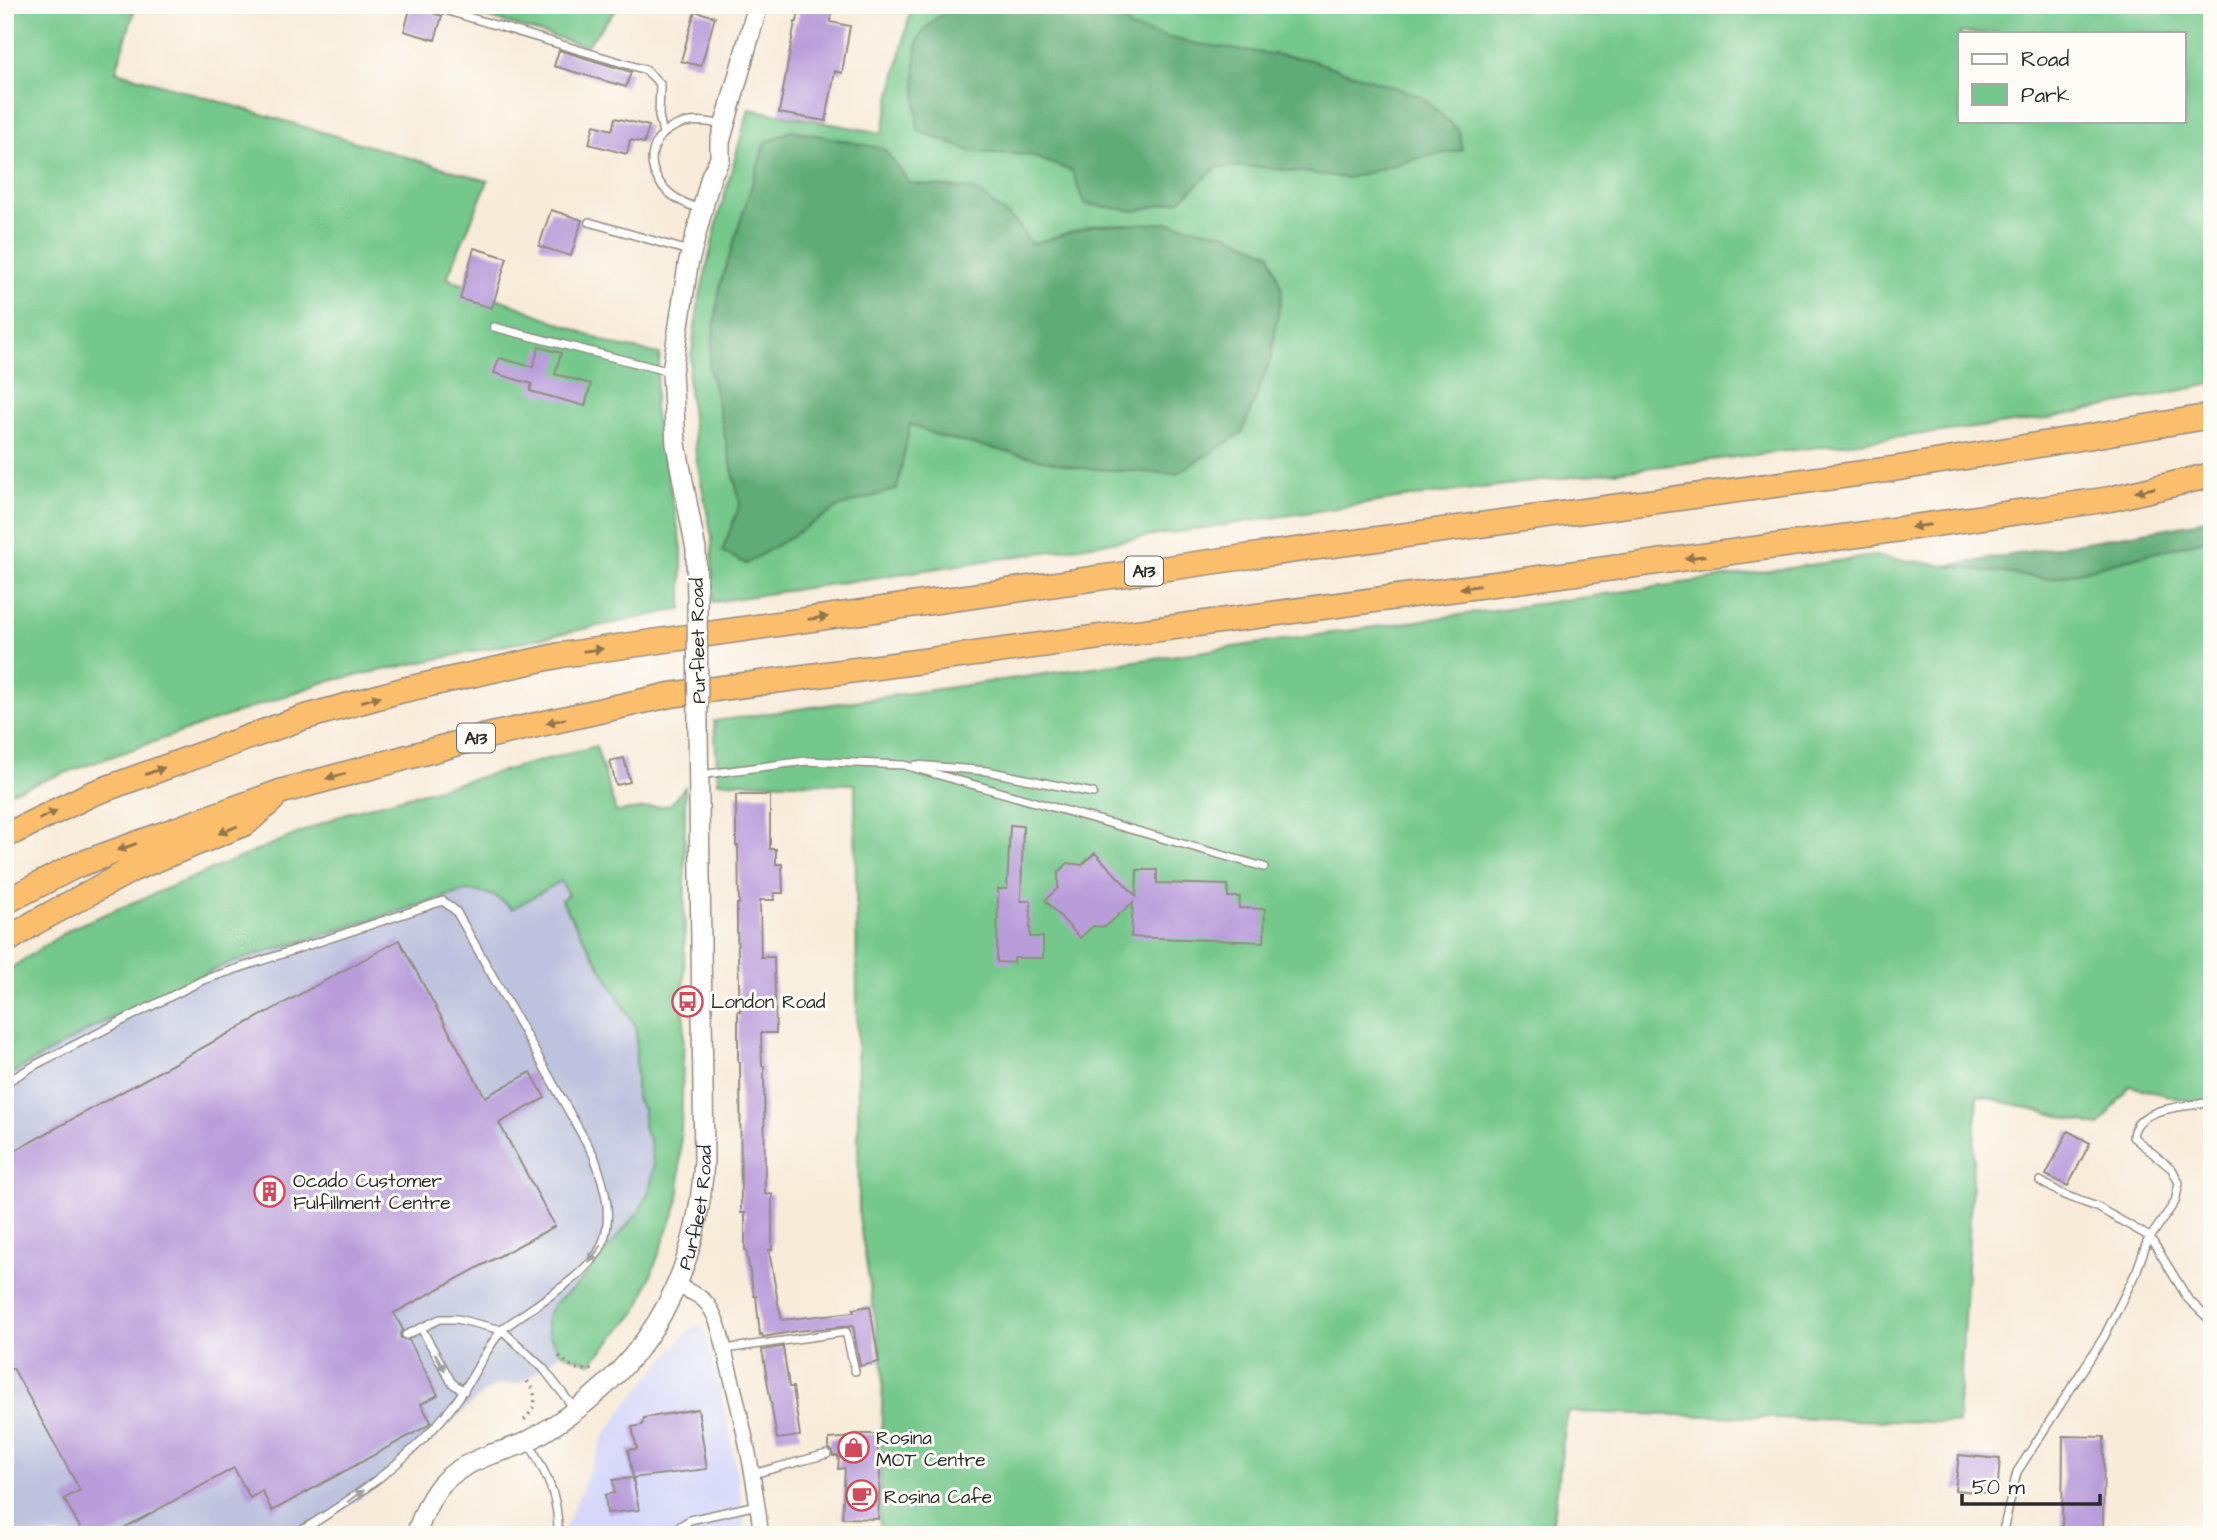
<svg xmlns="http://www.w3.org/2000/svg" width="2217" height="1540" font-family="'Architects Daughter',sans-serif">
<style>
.built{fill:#d5d8f9}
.industrial{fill:#bdc3de}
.green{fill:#75c88b;stroke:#507a5b;stroke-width:2;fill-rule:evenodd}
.forest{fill:#60ac77;stroke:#466c51;stroke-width:2}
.building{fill:#b99dda}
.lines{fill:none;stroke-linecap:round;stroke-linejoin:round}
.service-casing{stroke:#928b82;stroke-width:10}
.minor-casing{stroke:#928b82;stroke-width:17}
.tertiary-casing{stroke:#928b82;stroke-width:22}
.trunk-casing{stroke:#928b82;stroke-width:27}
.path{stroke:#928b82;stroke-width:3.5;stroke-dasharray:2 5;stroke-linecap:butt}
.service{stroke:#fff;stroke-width:7}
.minor{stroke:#fff;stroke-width:14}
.tertiary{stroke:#fff;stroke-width:19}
.trunk{stroke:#fabe6d;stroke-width:24}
.tertiary-bridge-casing{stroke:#928b82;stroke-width:22;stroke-linecap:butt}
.tertiary-bridge{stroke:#fff;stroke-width:19}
.oneway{fill:#92744c}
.oneway2{fill:#a0a0a0}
.labels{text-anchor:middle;stroke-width:6;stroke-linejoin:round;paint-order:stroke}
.shield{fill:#fdfcf7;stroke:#6a6a68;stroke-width:2}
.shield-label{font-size:18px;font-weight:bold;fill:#2b2b2b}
.street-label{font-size:19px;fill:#2b2b2b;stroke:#fdfcf7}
.poi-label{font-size:19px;fill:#2b2b2b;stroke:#fdfcf7;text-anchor:start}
</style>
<rect width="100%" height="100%" fill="#fdfcf7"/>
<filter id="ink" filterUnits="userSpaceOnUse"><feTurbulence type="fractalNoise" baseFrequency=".0143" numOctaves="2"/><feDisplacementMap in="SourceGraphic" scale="14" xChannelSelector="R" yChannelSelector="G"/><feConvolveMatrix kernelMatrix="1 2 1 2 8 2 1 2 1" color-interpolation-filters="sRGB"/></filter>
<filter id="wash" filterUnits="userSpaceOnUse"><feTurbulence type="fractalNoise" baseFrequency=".00686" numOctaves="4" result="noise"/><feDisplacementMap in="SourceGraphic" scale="28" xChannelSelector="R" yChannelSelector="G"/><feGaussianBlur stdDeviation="1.57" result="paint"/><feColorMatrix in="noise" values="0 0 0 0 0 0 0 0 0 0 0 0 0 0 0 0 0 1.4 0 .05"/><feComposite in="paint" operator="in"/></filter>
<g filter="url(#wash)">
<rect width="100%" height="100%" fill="#f8ebd9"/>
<path class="built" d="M692,1327H703L725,1410L745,1519L742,1532L740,1535H562L604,1437L626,1405Z"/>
<path class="industrial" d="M561,880L568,895L561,900L636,1027V1098L644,1111L643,1128L649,1139L654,1165L650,1189L640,1210L577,1285L556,1303L550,1336L561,1353L559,1356L521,1383L496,1386L482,1394L442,1431L378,1486L306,1535H5V1077L96,1026L224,965L464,891H478L494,895L512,909Z"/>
<path class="green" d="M5,5H136L116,71L488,181L447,278L614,345L660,354L654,409L682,548V609L325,682L5,794Z
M444,5H620L586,46Z
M912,5H2212V384L2046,419L1417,496L713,602L712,537L696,456L688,380L699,300L720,211L749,109L882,133ZM1960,33H2184V121H1960Z
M2212,538V1107L2130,1086L2099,1126L1977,1095L1958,1423L1567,1412L1551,1535H879L883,1367L859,1218L855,784L718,782L714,721L1873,556L2050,579Z
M596,746L616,812L670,805L685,787L684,1029L679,1200L638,1310L591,1363L561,1353L550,1336L547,1325V1316L555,1303L577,1285L640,1210L650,1189L654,1165L649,1139L643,1128L644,1111L636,1099V1027L561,900L568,895L561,881L512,909C498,895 483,891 464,891L224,965L96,1026L5,1077V972L72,928L349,812Z"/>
<path class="forest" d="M954,5H1117L1130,28L1191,43L1307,59L1421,96L1459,131L1462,150L1419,158L1348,178L1261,167H1217L1180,200L1136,211L1084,204L1072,171L1029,155L973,152L918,131C917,113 912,53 919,39C924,27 944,12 954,5Z
M792,130L884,149L910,183L975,190L1017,223L1031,244L1095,225L1170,223L1227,234L1270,253L1282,290L1271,358L1242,433L1176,474L1079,468L941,437L910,424L897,489L841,506L746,564L722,551L740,504L709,366L720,286L765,143Z
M2212,517V538L2050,579L1947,566L2190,524Z"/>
<g id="blocks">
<path class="building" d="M800,5H833L830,22L850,26L842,73L835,71L826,121L779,113L795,22H797Z
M411,6L442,16L435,40L404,31Z
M695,11L715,17L701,66L681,61Z
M559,50L631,72L626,87L554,66Z
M615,118L649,126L644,143L630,140L627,154L589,144L594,125L612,130Z
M551,210L582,220L571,256L539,246Z
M474,248L507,258L492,308L460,299Z
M539,347L561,353L555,374L591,384L585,406L530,391L532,384L494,373L499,358L533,367Z
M624,758L630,782L616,785L610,761Z
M736,795H770V849H776V864H782L783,893H774V900H760L761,957H774L776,1033H761L762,1066H764L765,1194H772V1250H769L778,1303L782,1320L854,1312L853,1309L870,1306L879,1362L860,1366L853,1326L796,1331L763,1337L762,1334L760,1335L756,1296H754L746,1250H745V1213H741L740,1062H738V1011H740L737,929V904H739L738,846H736Z
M1010,825L1023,826L1021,901H1031L1030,937H1043V958H1014V963L997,962L998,889H1007Z
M1095,853L1136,896L1137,870H1157V883L1228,885V897H1240L1239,908L1265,909L1264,942L1131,937L1133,902L1105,927L1093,926L1080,938L1045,900L1058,888V873L1068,863L1082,865Z
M399,940L485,1097L531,1072L545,1098L499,1123L555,1226L394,1313L403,1330L400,1334L401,1338L409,1340L438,1395L421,1404L431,1422L427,1426L272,1511L262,1491L250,1498L234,1468L111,1535H84L64,1499L80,1490L13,1368L5,1372V1156Z
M2068,1131L2090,1143L2068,1186L2046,1175Z
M783,1347L789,1387H793L800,1436L777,1439L762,1350Z
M698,1409L707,1469L633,1478L628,1450L637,1449L632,1427L642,1425L644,1418Z
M855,1434H876L880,1473L878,1519L842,1518L845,1468L838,1469L839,1456H833V1452L829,1448V1439L855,1437Z
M2063,1436L2104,1437L2103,1535H2062Z
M1959,1455L2000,1459L1997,1494L1955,1490Z
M633,1478L639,1510L607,1513L605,1495L614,1493L613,1480Z"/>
</g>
</g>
<g filter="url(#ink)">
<use href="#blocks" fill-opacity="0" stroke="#928b82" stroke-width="2"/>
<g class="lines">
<defs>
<path id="service" d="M428,5L646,70L660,84L659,116L663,133
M701,209C622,186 646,104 722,125
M589,222L689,251
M494,327L671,372
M916,765L987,771L1093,793
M699,775L806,761L904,765L1264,867
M5,1083L37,1064L203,980L443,901L456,911L594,1156C604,1184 614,1215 602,1245C590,1272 546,1298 522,1315C516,1320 506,1325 501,1331C483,1353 472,1381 455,1403C412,1459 354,1499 294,1535
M2040,1181L2064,1195L2097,1207L2150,1237L2188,1299L2212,1322
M421,1328L452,1383L464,1391
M406,1335L440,1319H457L502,1330L543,1368L574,1408
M725,1349L846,1332L855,1371
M530,1444C547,1477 559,1496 558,1535
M753,1474L827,1454
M666,1535L690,1520L757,1505
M2002,1535L2017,1472L2104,1337L2137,1270L2147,1242L2175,1202L2179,1183L2172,1169L2133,1137C2135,1106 2187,1107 2212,1102"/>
<path id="minor" d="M677,1286C688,1291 701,1295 708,1305C719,1319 723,1344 727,1361C742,1418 755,1476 761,1535"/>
<g id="tertiary">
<path d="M697,599L696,550L676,444L672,372L688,265L711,176L720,159V142L758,5"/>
<path id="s1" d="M416,1535C431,1489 445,1471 492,1454C505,1450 520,1446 532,1439C641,1376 698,1286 704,1159L698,730"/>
</g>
<path id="trunk" d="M5,836L91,794L302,718L403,690L561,655L1259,555L1893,469L2212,416
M5,902L75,866L283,791L474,739L670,695L1865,534L2110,499L2212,475
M5,942L34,923L133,869L246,823L272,800"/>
</defs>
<use href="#service" class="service-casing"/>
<use href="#minor" class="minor-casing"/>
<use href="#tertiary" class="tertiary-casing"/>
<use href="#trunk" class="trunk-casing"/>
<path class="path" d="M559,1356C570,1366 578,1373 593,1369
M524,1420C538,1406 538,1394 526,1380"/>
<use href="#service" class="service"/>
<use href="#minor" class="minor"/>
<use href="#tertiary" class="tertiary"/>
<use href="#trunk" class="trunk"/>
<defs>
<path id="tertiary-bridge" d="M697,599L698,730"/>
</defs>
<use href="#tertiary-bridge" class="tertiary-bridge-casing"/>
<use href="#tertiary-bridge" class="tertiary-bridge"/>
</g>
<defs><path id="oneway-solid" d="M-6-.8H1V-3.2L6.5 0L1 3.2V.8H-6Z" transform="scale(1.75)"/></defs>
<g class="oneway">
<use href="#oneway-solid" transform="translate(2145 490) rotate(167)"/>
<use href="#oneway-solid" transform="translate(1921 526) rotate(172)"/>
<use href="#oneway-solid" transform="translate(1695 557) rotate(172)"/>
<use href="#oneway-solid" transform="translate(1470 587) rotate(172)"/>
<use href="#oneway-solid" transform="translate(818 618) rotate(-8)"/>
<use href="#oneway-solid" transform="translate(593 650) rotate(-8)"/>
<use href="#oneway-solid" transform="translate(371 699) rotate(-16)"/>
<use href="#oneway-solid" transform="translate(556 721) rotate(167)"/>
<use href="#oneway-solid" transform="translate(155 771) rotate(-20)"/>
<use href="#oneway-solid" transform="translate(336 776) rotate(165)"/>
<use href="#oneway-solid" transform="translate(48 815) rotate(-26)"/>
<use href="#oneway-solid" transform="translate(228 830) rotate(158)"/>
<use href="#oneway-solid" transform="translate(127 847) rotate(160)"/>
</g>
<g class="oneway2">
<use href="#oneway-solid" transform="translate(595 1254) rotate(126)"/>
<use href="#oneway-solid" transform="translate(440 1362) rotate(60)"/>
<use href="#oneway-solid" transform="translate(356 1496) rotate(-36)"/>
</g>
</g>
<defs>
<symbol id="bus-ring" viewBox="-11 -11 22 22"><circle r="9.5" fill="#fdfcf7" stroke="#d1495b" stroke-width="1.5"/><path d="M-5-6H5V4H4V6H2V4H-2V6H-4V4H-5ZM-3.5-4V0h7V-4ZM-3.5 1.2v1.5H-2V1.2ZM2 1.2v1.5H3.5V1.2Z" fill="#d1495b"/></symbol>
<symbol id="building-ring" viewBox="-11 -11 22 22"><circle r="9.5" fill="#fdfcf7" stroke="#d1495b" stroke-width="1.5"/><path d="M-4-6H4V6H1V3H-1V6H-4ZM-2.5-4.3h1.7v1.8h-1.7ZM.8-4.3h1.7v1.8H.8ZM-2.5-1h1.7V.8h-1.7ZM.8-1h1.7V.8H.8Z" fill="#d1495b"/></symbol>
<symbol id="shop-ring" viewBox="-11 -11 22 22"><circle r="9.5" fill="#fdfcf7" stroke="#d1495b" stroke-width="1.5"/><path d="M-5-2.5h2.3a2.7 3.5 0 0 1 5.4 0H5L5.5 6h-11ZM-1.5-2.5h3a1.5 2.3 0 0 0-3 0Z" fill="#d1495b"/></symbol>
<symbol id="cafe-ring" viewBox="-11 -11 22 22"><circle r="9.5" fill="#fdfcf7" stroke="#d1495b" stroke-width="1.5"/><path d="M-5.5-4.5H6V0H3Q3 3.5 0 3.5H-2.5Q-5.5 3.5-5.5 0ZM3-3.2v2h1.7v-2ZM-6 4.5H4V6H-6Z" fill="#d1495b"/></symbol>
</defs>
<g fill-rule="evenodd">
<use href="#bus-ring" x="670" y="984" width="35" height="35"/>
<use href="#building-ring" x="252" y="1174" width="35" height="35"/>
<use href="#shop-ring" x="836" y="1430" width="35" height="35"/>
<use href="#cafe-ring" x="844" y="1478" width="35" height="35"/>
</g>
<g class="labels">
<g class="shield">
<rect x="1125" y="556.5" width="38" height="29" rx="5"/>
<rect x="457" y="723.5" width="38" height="29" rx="5"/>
</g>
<g class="shield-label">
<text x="1144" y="577">A13</text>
<text x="476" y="744">A13</text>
</g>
<g class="street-label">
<text transform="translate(697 641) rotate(-91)" y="7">Purfleet Road</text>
<text dy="7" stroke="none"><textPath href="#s1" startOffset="455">Purfleet Road</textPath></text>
</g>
<g class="poi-label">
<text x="711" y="1008">London Road</text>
<text x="293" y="1187">Ocado Customer<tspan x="293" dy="22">Fulfillment Centre</tspan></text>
<text x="876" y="1444">Rosina<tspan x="876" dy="22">MOT Centre</tspan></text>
<text x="884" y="1503">Rosina Cafe</text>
</g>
</g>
<rect width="2217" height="1540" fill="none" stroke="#fdfcf7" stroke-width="28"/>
<rect x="1958" y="32" width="228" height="91" fill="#fdfcf7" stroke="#a9a8a5" stroke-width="2"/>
<rect x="1972" y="54" width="35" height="10" fill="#ffffff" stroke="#a9a8a5" stroke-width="2"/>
<text x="2021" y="66" font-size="21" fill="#2b2b2b">Road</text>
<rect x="1972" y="84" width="35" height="21" fill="#75c88b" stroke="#a9a8a5" stroke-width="2"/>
<text x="2021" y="102" font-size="21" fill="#2b2b2b">Park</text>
<path d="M1962 1494v10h138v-10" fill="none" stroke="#2b2b2b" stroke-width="3.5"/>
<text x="1972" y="1494" font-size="21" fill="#2b2b2b" stroke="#fdfcf7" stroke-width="5" paint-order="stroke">50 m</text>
</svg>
